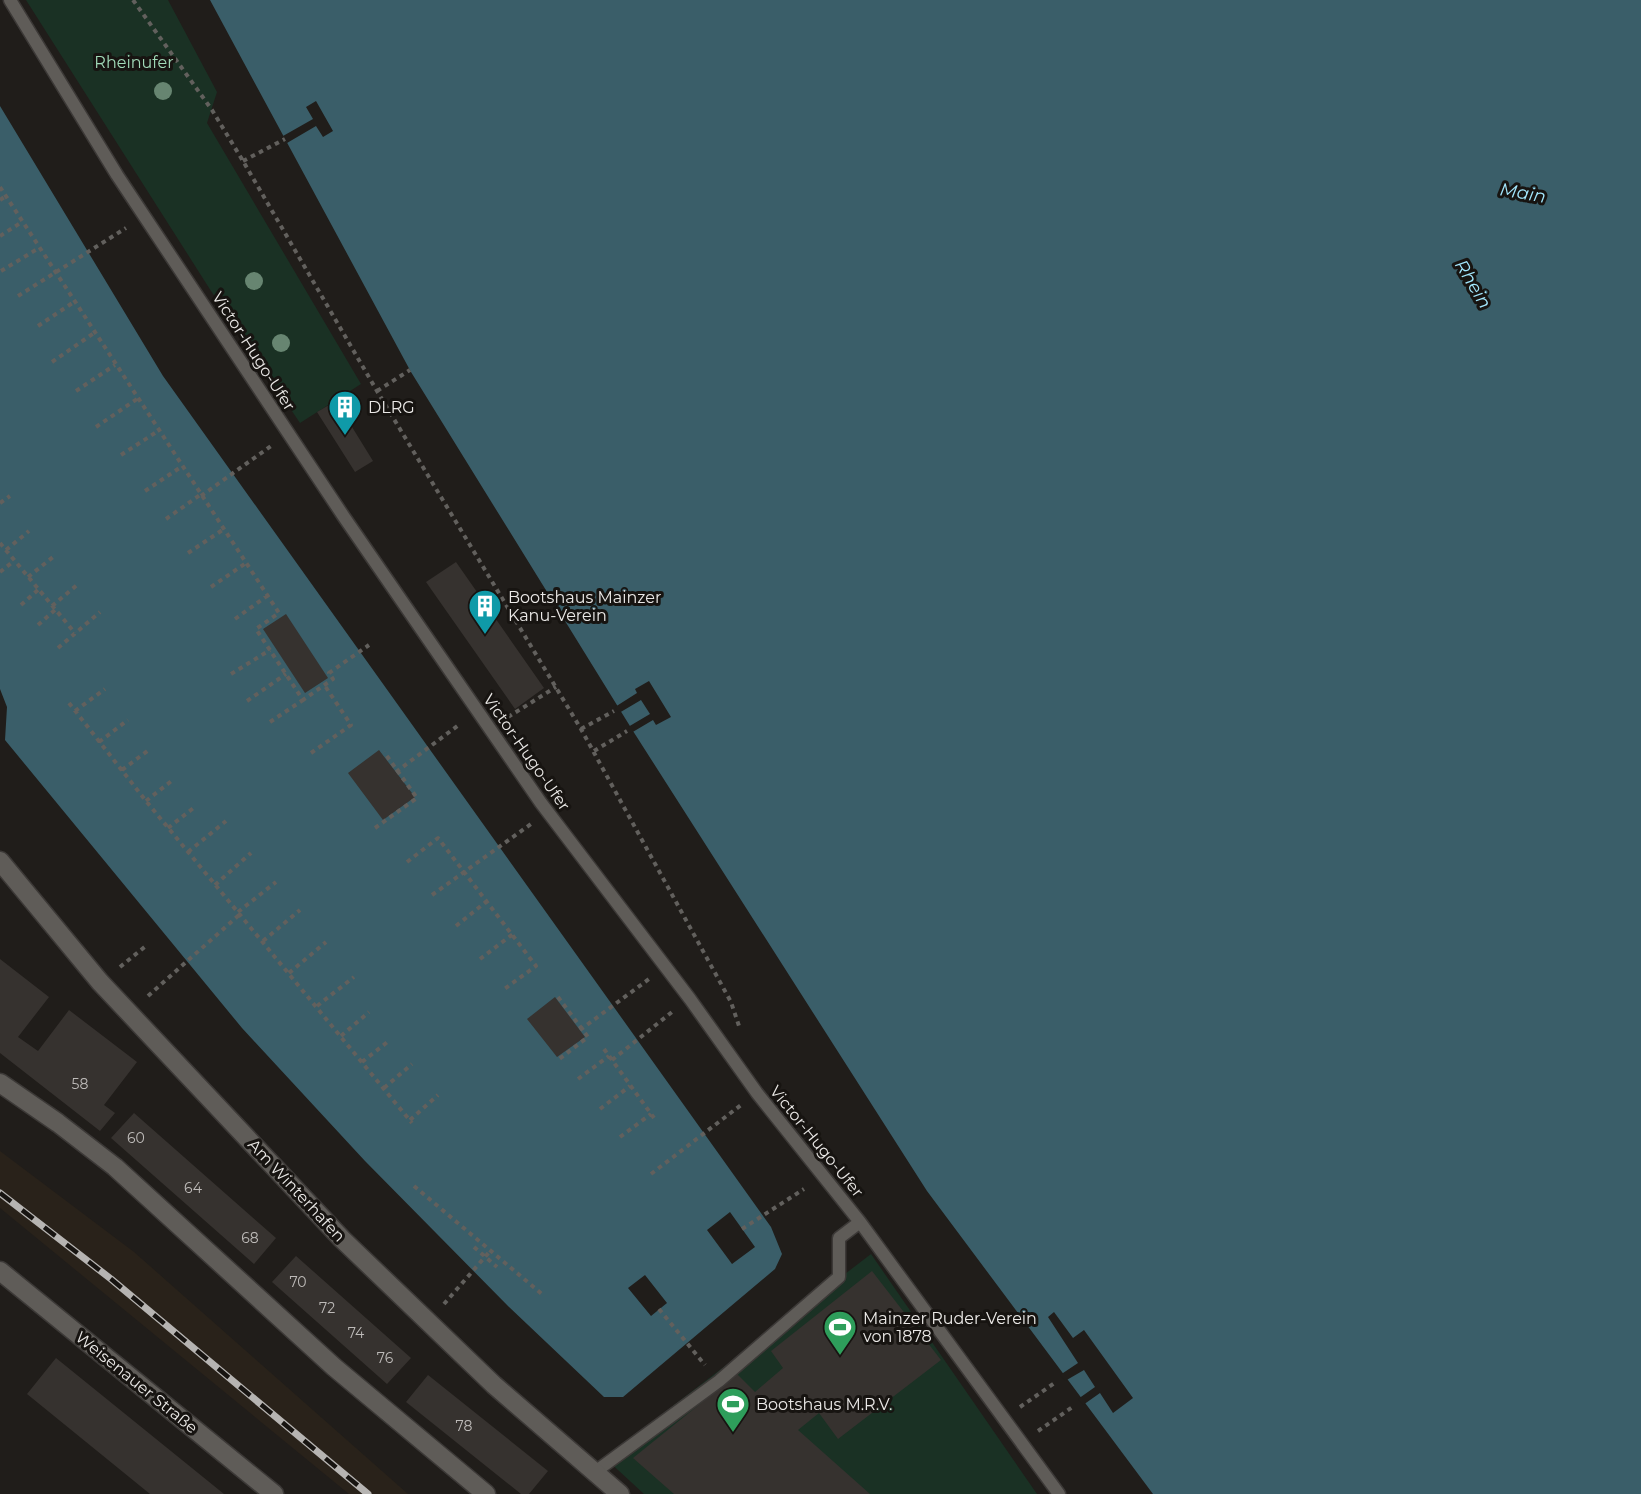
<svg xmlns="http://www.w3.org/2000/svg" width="1641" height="1494" font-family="Montserrat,sans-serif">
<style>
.built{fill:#29221a}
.green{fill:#1a3124}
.water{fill:#3a5e69}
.pier{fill:#201d1a}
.building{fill:#36322f}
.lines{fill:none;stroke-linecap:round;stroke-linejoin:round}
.lane-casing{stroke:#3c3937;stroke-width:15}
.street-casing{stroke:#3c3937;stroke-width:21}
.secondary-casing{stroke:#3c3937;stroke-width:21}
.path{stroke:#62605d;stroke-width:4;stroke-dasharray:4.5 4.5;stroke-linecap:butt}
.lane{stroke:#5f5c58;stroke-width:12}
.street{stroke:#5f5c58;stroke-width:18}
.secondary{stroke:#5f5c58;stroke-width:18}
.rail-casing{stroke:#b6b4b2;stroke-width:7}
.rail{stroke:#171411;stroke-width:4.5;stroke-dasharray:14;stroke-linecap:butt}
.tree{fill:#678571}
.labels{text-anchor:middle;stroke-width:6;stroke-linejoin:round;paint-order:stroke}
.number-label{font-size:14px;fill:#bebbb9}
.park-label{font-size:16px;fill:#a1dab8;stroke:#171411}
.street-label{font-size:16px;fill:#ebe9e7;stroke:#171411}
.poi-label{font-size:16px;fill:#ebe9e7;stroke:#171411;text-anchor:start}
.water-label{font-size:18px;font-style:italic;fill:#a3e7fd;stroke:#171411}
</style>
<rect width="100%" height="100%" fill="#201d1a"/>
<path class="built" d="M0,1151L134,1252L408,1494H349L0,1208Z"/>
<path class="green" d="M26,0H168L217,92L207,123L361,384L300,423L211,291Z
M871,1254L1037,1494H644L605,1458Z"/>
<path class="water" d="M210,0H1641V1494H1153L927,1191L633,731L411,372Z
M0,106L163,376L771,1227L782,1254L775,1269L623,1397H604L508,1306L365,1161L242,1028L5,740L7,707L0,689Z"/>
<path class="pier" d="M316,101L333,131L323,137L316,126L287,143L283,136L313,119L306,107Z
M649,681L671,717L656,725L653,720L631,733L628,727L650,714L641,700L619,713L615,707L637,693L635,689Z
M730,1212L755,1247L732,1264L707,1230Z
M645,1275L667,1303L651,1316L628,1288Z
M1054,1312L1073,1338L1084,1330L1133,1398L1113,1413L1100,1393L1083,1405L1078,1399L1095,1387L1084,1370L1065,1381L1060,1375L1078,1363L1048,1317Z"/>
<path class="building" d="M336,401L373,461L355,472L317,412Z
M456,562L544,688L515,709L426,582Z
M286,614L328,678L305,693L263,629Z
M379,750L415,797L383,820L348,773Z
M0,959L49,997L18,1037L38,1051L69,1010L137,1062L104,1105L115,1113L100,1131L0,1053Z
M555,997L585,1037L557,1057L527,1019Z
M134,1113L276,1238L254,1264L111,1138Z
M296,1256L411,1358L387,1384L272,1282Z
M872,1271L941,1360L838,1439L819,1413L798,1430L870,1494H674L633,1458L737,1374L755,1392L783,1368L771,1351Z
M56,1358L224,1494H150L27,1394Z
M428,1375L548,1471L529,1494H521L406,1402Z"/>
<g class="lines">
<defs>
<path id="lane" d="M10,0L117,175L344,517L541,803L690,999L757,1093L860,1222L1059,1494
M595,1472L719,1381L839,1277V1238L860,1222"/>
<path id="street" d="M0,861L100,982L342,1239L494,1385L620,1494
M0,1083L58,1123L115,1167L334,1367L486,1494"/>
<path id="secondary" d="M0,1271L274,1494"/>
</defs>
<use href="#lane" class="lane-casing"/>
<use href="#street" class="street-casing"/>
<use href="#secondary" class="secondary-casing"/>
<path class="path" d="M133,0L212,110L243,161L377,391L581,729L731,1002L739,1026
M243,161L285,139
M0,187L279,613L256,629L303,700L333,679L329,673L369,645
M0,200L6,196
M0,236L22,222
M1,271L39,248
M18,296L126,228
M38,326L74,302
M52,362L94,333
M76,391L115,365
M377,391L410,370
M96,427L137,399
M121,455L158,431
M145,491L181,467
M201,496L271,446
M0,503L10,496
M166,519L200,495
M0,543L75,633
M6,550L29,531
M188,553L224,529
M0,572L14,561
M28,577L53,557
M211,587L246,563
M21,605L38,590
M52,606L77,585
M235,619L267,596
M38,625L55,610
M58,648L100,612
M231,674L270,650
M247,701L286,674
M69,703L146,801L412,1123
M75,711L105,689
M508,717L556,687
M270,722L303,700
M581,729L614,711
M99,742L128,720
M594,751L627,731
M311,753L351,725L325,686
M122,770L150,749
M396,772L460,724
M146,801L174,779
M168,828L196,806
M375,828L417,798L384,752
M188,852L226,821
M407,862L438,838L536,966L503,990
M215,885L251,853
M432,895L531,824
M238,912L276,882
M456,926L487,901
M263,941L300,910
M480,959L513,934
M120,967L147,945
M289,973L326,942
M148,996L239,915
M558,997L588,1037L558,1060
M317,1006L354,977
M580,1030L649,979
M341,1036L369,1012
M604,1049L654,1118
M612,1060L672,1012
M362,1062L390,1040
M578,1079L609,1056
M384,1088L412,1064
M600,1109L630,1086
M410,1120L438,1095
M620,1137L651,1114
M651,1174L741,1105
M414,1186L543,1295
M742,1229L804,1189
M474,1247L497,1267
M444,1304L491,1250
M659,1309L705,1365
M1020,1407L1056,1382
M1038,1431L1074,1406"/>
<use href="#lane" class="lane"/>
<use href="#street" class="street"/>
<use href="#secondary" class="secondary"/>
<defs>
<path id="rail" d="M0,1193L111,1279L368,1494"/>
</defs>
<use href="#rail" class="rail-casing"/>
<use href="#rail" class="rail"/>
</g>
<g class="tree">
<circle cx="163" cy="91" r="9"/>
<circle cx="254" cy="281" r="9"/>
<circle cx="281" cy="343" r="9"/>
</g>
<defs>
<symbol id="building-pin" viewBox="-11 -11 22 30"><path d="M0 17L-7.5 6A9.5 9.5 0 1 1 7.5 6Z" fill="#0f9aa8" stroke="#171411"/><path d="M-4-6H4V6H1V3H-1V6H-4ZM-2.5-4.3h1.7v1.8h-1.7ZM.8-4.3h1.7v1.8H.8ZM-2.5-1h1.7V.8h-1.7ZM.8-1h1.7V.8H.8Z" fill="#fff"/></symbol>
<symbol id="stadium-pin" viewBox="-11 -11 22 30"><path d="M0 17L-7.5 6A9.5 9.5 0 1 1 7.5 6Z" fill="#2e9e5b" stroke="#171411"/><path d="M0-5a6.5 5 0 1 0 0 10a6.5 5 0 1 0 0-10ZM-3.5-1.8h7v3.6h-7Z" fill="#fff"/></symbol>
</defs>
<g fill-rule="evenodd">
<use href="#building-pin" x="326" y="388" width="38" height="52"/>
<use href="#building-pin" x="466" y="587" width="38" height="52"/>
<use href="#stadium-pin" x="821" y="1308" width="38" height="52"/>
<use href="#stadium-pin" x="714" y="1385" width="38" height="52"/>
</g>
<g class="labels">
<g class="number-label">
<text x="80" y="1089">58</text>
<text x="136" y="1143">60</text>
<text x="193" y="1193">64</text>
<text x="250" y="1243">68</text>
<text x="298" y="1287">70</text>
<text x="327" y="1313">72</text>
<text x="356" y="1338">74</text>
<text x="385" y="1363">76</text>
<text x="464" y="1431">78</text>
</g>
<g class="park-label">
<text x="134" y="68">Rheinufer</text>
</g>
<g class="street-label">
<text transform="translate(254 351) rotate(57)" y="6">Victor-Hugo-Ufer</text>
<text transform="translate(527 752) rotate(55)" y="6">Victor-Hugo-Ufer</text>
<text transform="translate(817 1141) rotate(51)" y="6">Victor-Hugo-Ufer</text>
<text transform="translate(297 1190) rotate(47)" y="6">Am Winterhafen</text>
<text transform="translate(137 1382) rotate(39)" y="6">Weisenauer Straße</text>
</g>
<g class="poi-label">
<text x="368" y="413">DLRG</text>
<text x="508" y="603">Bootshaus Mainzer<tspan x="508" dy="18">Kanu-Verein</tspan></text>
<text x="863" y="1324">Mainzer Ruder-Verein<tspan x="863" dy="18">von 1878</tspan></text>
<text x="756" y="1410">Bootshaus M.R.V.</text>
</g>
<g class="water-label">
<text transform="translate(1523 193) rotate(10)" y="6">Main</text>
<text transform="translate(1473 284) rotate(59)" y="6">Rhein</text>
</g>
</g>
</svg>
